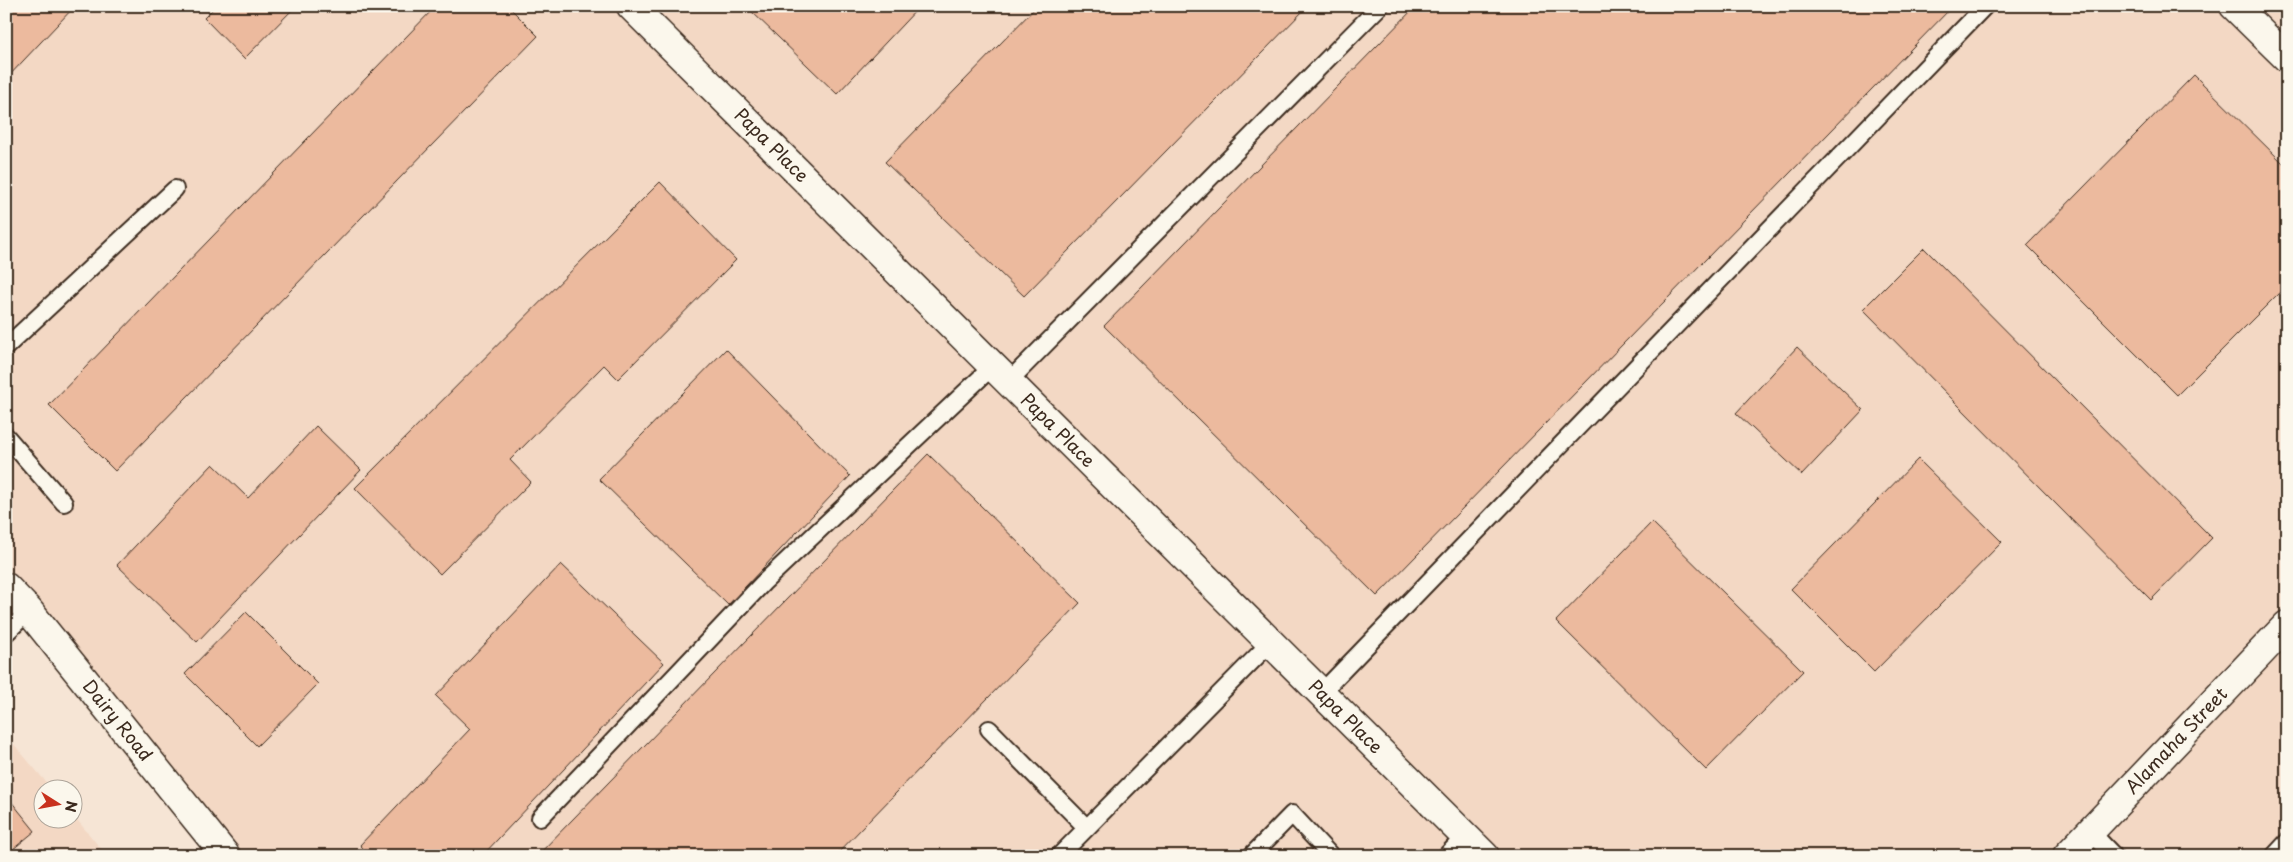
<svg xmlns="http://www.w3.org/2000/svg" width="2293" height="862" font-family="'Playpen Sans',sans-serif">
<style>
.built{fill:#f3d8c4}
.building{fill:#ecba9e;stroke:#3b2a1e}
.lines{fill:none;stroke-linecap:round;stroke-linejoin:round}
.lane-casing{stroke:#3b2a1e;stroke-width:20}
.street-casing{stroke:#3b2a1e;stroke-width:31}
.secondary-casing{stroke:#3b2a1e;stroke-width:31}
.lane{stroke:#fbf7ec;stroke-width:16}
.street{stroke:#fbf7ec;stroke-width:28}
.secondary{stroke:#fbf7ec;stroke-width:28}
.labels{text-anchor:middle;stroke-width:4;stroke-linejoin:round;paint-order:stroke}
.street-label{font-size:18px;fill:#3b2a1e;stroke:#fbf7ec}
</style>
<rect width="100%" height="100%" fill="#f6e5d5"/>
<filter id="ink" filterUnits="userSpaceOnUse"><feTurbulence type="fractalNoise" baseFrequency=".02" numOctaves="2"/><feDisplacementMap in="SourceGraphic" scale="10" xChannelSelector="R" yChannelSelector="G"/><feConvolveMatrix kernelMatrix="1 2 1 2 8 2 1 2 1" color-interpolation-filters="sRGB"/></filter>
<g filter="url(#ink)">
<path class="built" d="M6,6H2287V856H240L6,587Z
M6,735L52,789L42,790V820H72L73,815L107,856H6Z"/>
<path class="building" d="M6,6H75L6,79Z
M216,6H296L244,59L204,18Z
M436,6H508L538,36L115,471L49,405Z
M751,6H920L837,94L749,9Z
M1037,6H1308L1024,296L885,162Z
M1416,6H1953L1377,596L1104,326Z
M2194,75L2287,167V285L2177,395L2027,245Z
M660,182L736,260L618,379L604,365L510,460L531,482L440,574L355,488Z
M1924,248L2212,538L2151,600L1863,309Z
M1797,347L1863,410L1802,475L1736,413Z
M726,349L850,476L728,605L599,479Z
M316,426L361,470L197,642L117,565L213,464L248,498Z
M928,454L1080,603L835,856H537Z
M1918,459L2002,542L1874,672L1791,589Z
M1652,522L1803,671L1706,770L1556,621Z
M561,564L664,663L482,856H371L360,845L470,729L436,696Z
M246,612L318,684L257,746L185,674Z
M6,795L35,831L6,855Z"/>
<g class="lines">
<defs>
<path id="lane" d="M6,347L175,189
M1008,382L1380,6
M6,436L64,503
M6,633L29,611
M1321,693L1985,6
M989,729L1086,827
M540,818L763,583L993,366
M2090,831L2114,856
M1059,856L1271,642
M1251,856L1292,814L1331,856
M1446,856L1465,836
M2274,856L2287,842"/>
<g id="street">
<path id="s1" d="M631,6L1485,856"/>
<path d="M2234,6L2287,58"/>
<path id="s2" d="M2067,856L2287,625"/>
</g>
<g id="secondary">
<path id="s3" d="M6,587L29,611L226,856"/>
</g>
</defs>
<use href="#lane" class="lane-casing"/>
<use href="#street" class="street-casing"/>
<use href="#secondary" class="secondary-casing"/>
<use href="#lane" class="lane"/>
<use href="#street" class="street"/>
<use href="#secondary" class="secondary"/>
</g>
</g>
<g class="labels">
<g class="street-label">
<text dy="6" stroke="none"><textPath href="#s1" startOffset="198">Papa Place</textPath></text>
<text dy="6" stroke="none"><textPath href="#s1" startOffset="602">Papa Place</textPath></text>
<text dy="6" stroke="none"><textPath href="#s1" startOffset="1008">Papa Place</textPath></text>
<text dy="6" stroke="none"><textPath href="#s3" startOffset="174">Dairy Road</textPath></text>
<text dy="6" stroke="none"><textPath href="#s2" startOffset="159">Alamaha Street</textPath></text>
</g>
</g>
<rect width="2293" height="862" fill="none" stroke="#fbf7ec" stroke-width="25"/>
<rect x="12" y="12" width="2268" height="837" fill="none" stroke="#3b2a1e" stroke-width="2" filter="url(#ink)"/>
<g transform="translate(58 804) rotate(101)"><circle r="24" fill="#fbf7ec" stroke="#aea59a"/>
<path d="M0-4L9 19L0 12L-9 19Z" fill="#c8321e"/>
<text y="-8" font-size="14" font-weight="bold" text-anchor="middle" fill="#3b2a1e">N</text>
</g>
</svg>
